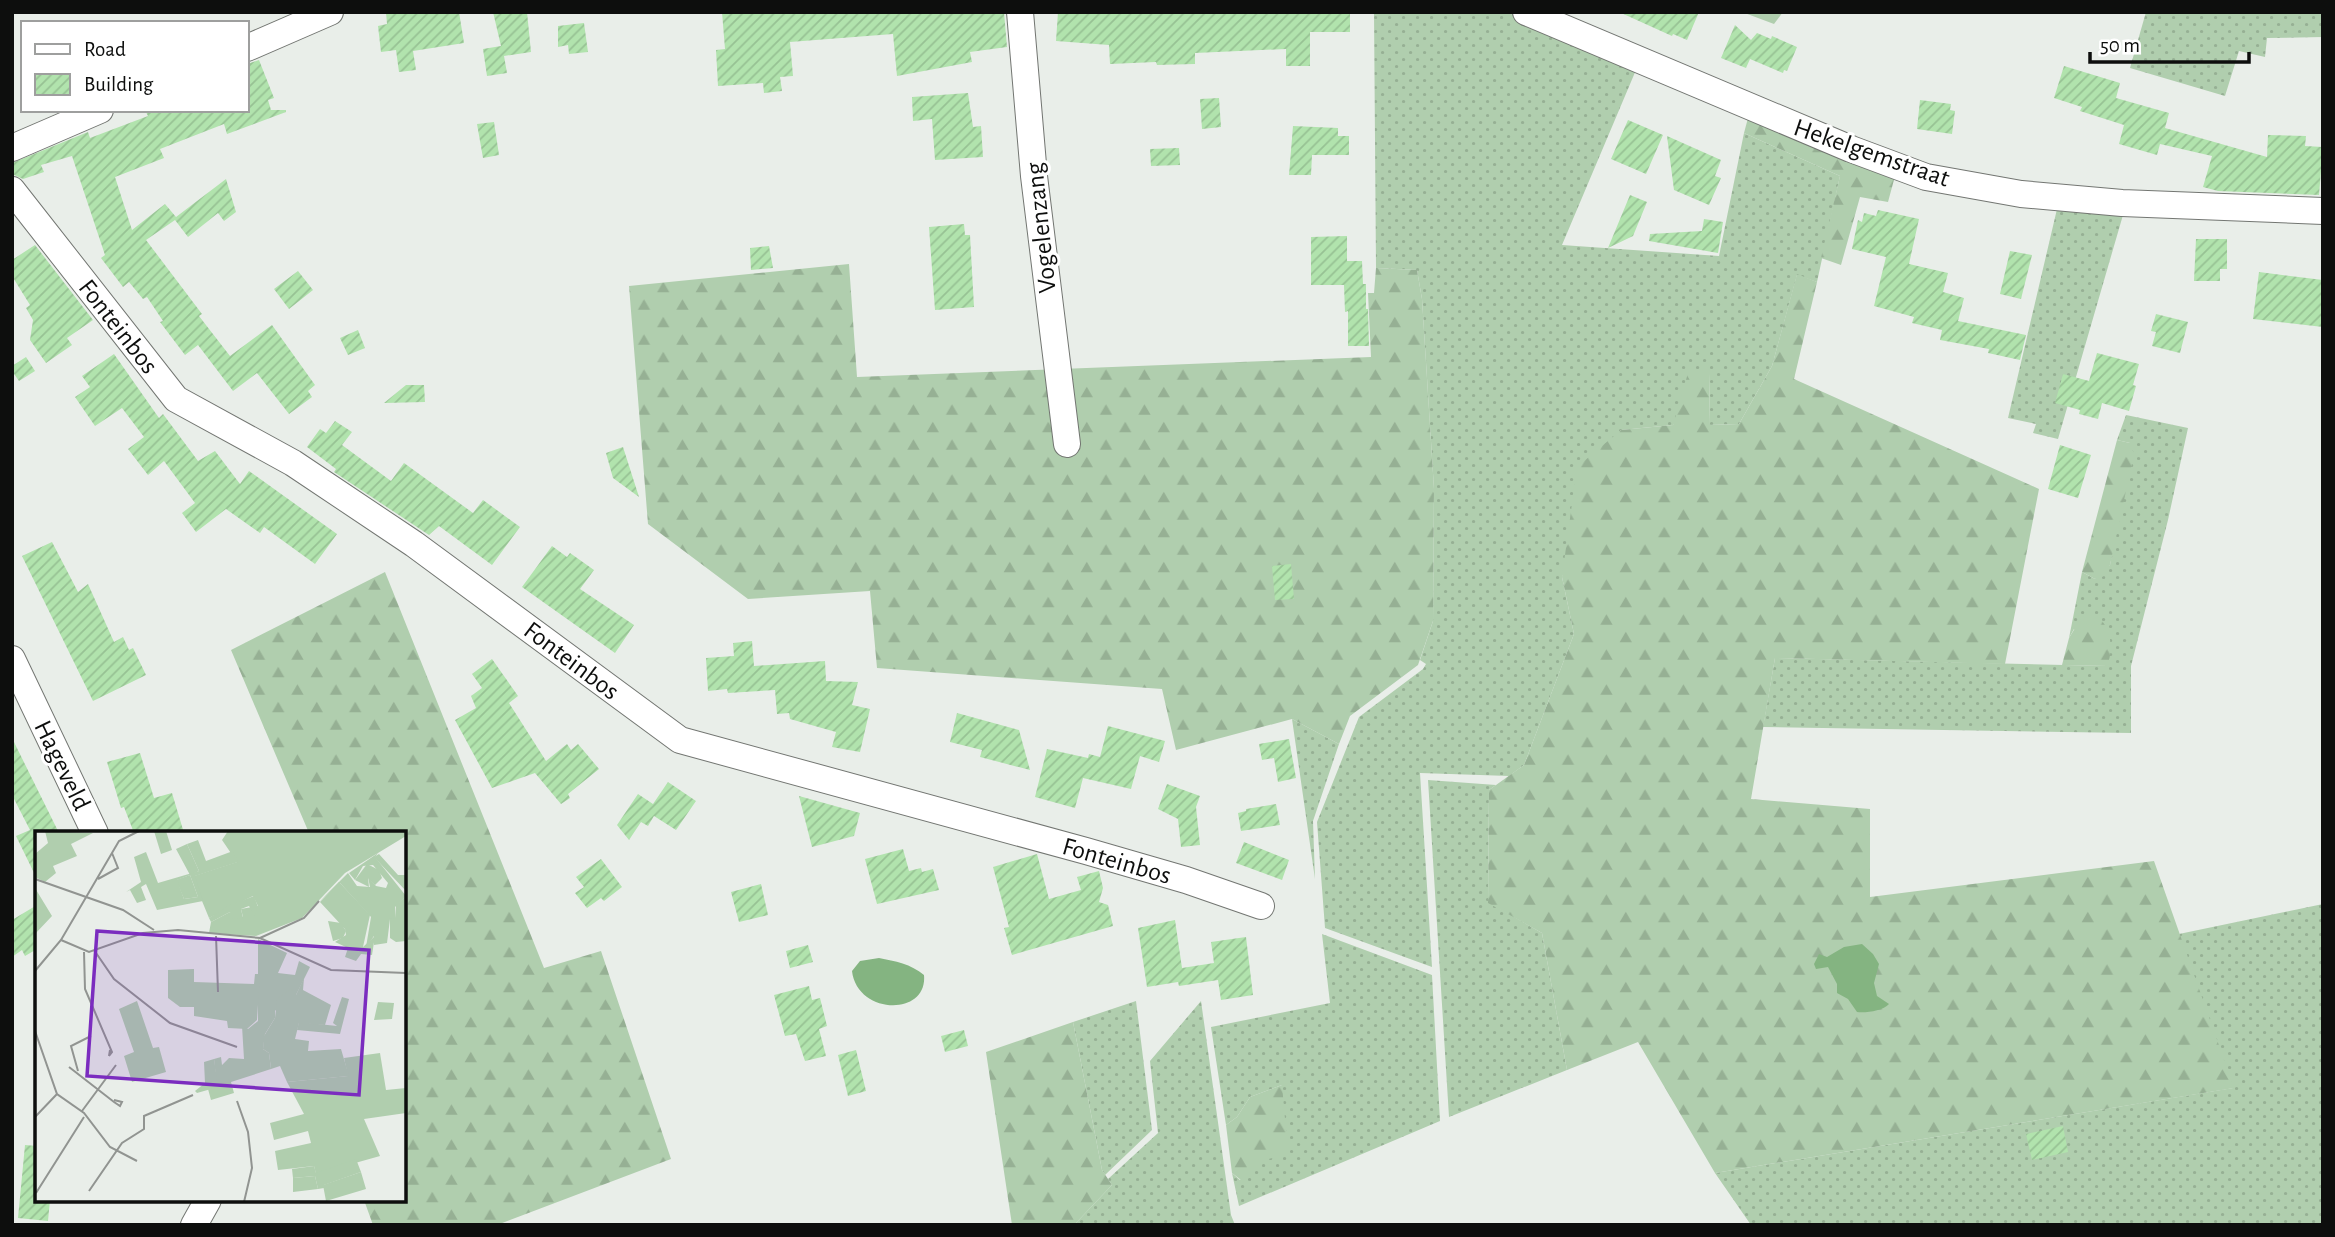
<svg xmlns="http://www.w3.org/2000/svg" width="2335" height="1237" font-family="'Alegreya Sans',sans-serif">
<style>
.grass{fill:url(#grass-dots)}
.forest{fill:url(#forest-firs)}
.water{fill:#84b481}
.building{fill:url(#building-hatch)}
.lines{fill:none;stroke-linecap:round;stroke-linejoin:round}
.minor-casing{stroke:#737672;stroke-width:28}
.minor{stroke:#fff;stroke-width:26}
.labels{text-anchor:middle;stroke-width:6;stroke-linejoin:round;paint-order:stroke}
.street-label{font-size:26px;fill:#0d0e0d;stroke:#fff}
.inset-road{fill:none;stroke:#919491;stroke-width:2}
.view{fill:#7b2cbf;fill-opacity:0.15;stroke:#7b2cbf;stroke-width:3.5}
.inset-edge{fill:none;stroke:#0d0e0d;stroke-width:3.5}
</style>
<defs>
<pattern id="grass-dots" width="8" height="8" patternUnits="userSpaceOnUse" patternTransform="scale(1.75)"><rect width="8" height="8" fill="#b0ceae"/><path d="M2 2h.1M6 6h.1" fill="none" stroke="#96b094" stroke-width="1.8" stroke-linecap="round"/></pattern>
<pattern id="forest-firs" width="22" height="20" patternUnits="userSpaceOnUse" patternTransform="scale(1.75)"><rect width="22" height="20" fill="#b0ceae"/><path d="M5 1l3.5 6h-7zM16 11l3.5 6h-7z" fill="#96b094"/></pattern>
<pattern id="building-hatch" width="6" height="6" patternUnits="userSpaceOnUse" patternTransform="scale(1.75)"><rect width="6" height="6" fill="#b1e3ad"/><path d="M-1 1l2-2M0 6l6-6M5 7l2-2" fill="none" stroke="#97c294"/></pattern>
</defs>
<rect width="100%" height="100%" fill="#e9eee9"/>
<path class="grass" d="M1374,12H1507L1636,70L1562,245L1719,256L1744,133L1840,176L1817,282L1797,275L1772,366L1739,424L1709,425L1710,374L1673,425L1621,430L1562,577L1574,634L1524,765L1509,776L1420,773L1432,967L1325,928L1317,822L1359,717L1423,669L1426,664L1420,660L1433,621L1434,489L1422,299L1417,270L1376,268Z
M2146,12H2323V37L2267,38L2265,57L2239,51L2225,96L2130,68Z
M2057,209L2123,215L2058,439L2033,433L2036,424L2008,418Z
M2126,415L2188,428L2168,520L2131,666V733L1763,727L1775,658L2107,666L2074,629L2069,638L2082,572L2095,579L2110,565L2130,443L2117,440Z
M1292,719L1339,744L1313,821L1315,879Z
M1428,780L1496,785L1489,790L1488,902L1542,933L1567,1070L1449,1117Z
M2323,904V1225H1751L1715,1173L2233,1088L2179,934Z
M1322,934L1432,975L1440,1121L1239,1206L1232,1173L1240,1180L1255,1163L1282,1085L1250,1097L1237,1117L1226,1125L1211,1027L1330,1003Z
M1136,1001L1152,1130L1105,1175L1102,1170L1073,1022Z
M1201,1001L1231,1215L1235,1225H1074L1112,1185L1108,1179L1158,1133L1150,1061Z"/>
<path class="forest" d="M1742,12H1783L1774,24Z
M1748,118L1895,176L1888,202L1860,197L1841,265L1821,258L1840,176L1744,133Z
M849,264L857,377L1371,357L1368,293H1374L1376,268L1417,270L1422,299L1434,489L1433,621L1418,665L1350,716L1339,744L1292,719L1176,750L1162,689L877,668L870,591L748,599L648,524L629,286Z
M1797,274L1817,282L1794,379L2039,489L2005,664L1775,658L1751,799L1870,809V897L2154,861L2234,1088L1715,1173L1638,1042L1567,1070L1542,933L1488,903L1489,790L1524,765L1574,634L1562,577L1577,467L1621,430L1673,425L1688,373H1710L1709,425L1739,424L1772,366Z
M2117,440L2130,443L2134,454L2110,565L2104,576L2095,579L2082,572Z
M385,572L544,968L601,951L671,1159L497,1225H373L364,1200H404V833H309L231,650Z
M2083,615C2111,612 2115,648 2107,666L2062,665L2069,638Z
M1073,1022L1102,1170L1112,1185L1074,1225H1012L986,1052Z
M1282,1085L1288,1153L1256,1163L1253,1173L1247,1179L1241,1180L1232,1173L1226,1125L1237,1117L1250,1097Z"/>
<path class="water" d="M1862,944L1873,954L1879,964L1874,983L1877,996L1889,1004C1883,1011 1866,1013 1857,1012L1848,999L1837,993V984L1828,967L1816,969L1814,964L1819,954L1827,957L1844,947Z
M879,958C895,961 911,964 924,975C928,1017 857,1015 852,971L860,961Z"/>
<path class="building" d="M386,12H459L464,43L413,51L416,70L399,72L396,50L381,52L378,26L387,24Z
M493,12H527L531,52L504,56L507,73L487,76L483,49L501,46Z
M722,12H1004L1007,47L970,52L972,62L897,76L893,34L790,42L793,76L780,77L782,91L764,93L763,83L718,86L716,50L725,49Z
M1058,12L1328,14V12H1350V32H1310V66H1286V49L1195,53V64L1157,65L1156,62L1110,64L1109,45L1056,41Z
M1619,12H1699L1687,40L1673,34L1672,36Z
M584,23L588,52L569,54L568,45L558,47V26Z
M1735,25L1751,40L1757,33L1771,39L1772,36L1797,47L1787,71L1784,70L1783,73L1750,59L1746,68L1721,58Z
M259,60L274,98L268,100L271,110H286V112L227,134L224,124L160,149L164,158L115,177L132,230L165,204L176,217L226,179L236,212L224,221L218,213L188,237L175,220L146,240L202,314L199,316L230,356L272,325L315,385L308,391L312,397L289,414L257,373L233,391L198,345L185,355L160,322L163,321L147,297L143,299L129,282L123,287L101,258L105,255L72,156L41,165L44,172L23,179L12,174V163L88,132L90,138L148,116L145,110H247V64Z
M2064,66L2120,83L2116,98L2169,113L2165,128L2267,157L2268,135L2306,136L2305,146L2323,147L2319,195L2218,191L2203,187L2212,156L2160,144L2157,155L2119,144L2124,125L2080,111L2082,107L2054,98Z
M968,93L973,127L981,126L983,157L935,160L932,119L913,121L912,97Z
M1219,98L1221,127L1202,129L1200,99Z
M1920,100L1951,104L1950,110L1955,111L1952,134L1917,129Z
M1628,120L1663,135L1646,174L1611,159Z
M494,122L499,155L483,158L477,124Z
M1293,126L1338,128V136H1349V155H1312L1311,175H1289Z
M1667,136L1721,160L1715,176L1721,178L1709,205L1674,190Z
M1179,148L1180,165L1151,166L1150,149Z
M1630,195L1647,202L1633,236L1608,248Z
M1878,210L1919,219L1909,264L1948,273L1943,292L1964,298L1958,321L2026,335L2020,360L1988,353L1989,349L1940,340L1942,330L1912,323L1914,317L1874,306L1886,257L1852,249L1858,220L1862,222L1864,213L1876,216Z
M1704,219L1723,222L1718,253L1649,241L1650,234L1702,231Z
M964,224L965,235H970L974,307L935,310L929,227Z
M1347,236V261H1362L1363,284H1366V309H1368L1369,346H1348V311L1345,312L1344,285H1311V237Z
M2196,239H2227V269H2220V281H2194Z
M35,245L93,320L67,338L72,345L46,363L30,340L33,320L26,308L30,305L12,276V260Z
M769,246L773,268L751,270L750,248Z
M2010,251L2032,255L2021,299L2000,294Z
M298,271L313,290L289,309L274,289Z
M2259,272L2323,280V327L2253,319Z
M2156,314L2188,322L2180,353L2152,346L2156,332L2151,331Z
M358,330L365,348L348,355L340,338Z
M2097,353L2139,364L2133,385L2136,386L2129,411L2102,403L2098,419L2079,414L2080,410L2055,403L2063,374L2089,381Z
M114,354L159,418L163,414L198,461L215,451L240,484L249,471L337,534L315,564L264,527L260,533L226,509L196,532L182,513L195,503L164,461L148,475L128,449L144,437L122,408L95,426L75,397L90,387L82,376Z
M26,357L35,371L19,381L12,371V366Z
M406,385H424L425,402L384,403Z
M335,421L352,432L342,445L391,481L404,463L473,513L483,500L520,527L492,565L439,526L429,535L334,472L336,469L307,447L320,429L326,433Z
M2060,445L2091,455L2078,498L2048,489Z
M623,447L639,497L613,478L606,453Z
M52,542L78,592L88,584L114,642L123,637L129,650L133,648L146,675L93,701L22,556Z
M552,546L567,557L570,553L594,570L580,589L634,625L615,653L522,587Z
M1291,564L1294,599L1275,600L1272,566Z
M752,641L754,666L825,661L826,681L858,682L852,705L870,709L860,752L832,747L836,732L790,719L789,713L777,714L775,690L728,693L727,689L708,691L706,658L734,656L733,643Z
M492,659L518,696L509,703L546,761L567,744L571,750L578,744L599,769L568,794L570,798L561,804L535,773L492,788L455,720L476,708L471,696L482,688L472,674Z
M957,713L1019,730L1030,770L980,757L982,750L950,742Z
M1108,726L1165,741L1159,762L1140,756L1131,789L1083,778L1075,808L1035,797L1047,749L1088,758L1089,754L1100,757Z
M12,738L59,833H37V879L16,836L30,830L12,795Z
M1289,739L1296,778L1278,782L1274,758L1262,760L1259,744Z
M140,753L154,798L172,793L184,833H134L124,807L121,808L107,762Z
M668,782L696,801L676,830L654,816L648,826L641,822L629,840L617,825L638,794L653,804Z
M1167,784L1200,796L1196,807L1200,845L1181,847L1178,819L1158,809Z
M799,796L860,813L854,836L812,847Z
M1276,804L1280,825L1241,831L1238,813L1246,811V809Z
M1244,842L1289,860L1282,880L1236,863Z
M903,849L909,871L921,868L922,872L933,869L939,890L877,904L865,859Z
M1037,854L1049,899L1081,890L1077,877L1099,871L1103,888L1099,902L1108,905L1113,926L1012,955L1004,928L1009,927L993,867Z
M601,859L622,887L604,901L601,898L587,908L575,893L584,887L576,877Z
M761,884L768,915L739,922L731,892Z
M37,905V949L25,956L22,950L12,957V920Z
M1175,920L1182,968L1214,963L1211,942L1246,937L1253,995L1221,1000L1218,980L1179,986L1178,982L1147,987L1138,928Z
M808,945L813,962L790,968L786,951Z
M809,986L812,1000L820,998L827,1026L819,1029L826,1056L805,1061L796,1034L785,1036L774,995Z
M964,1030L968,1046L945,1052L941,1036Z
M856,1050L866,1091L848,1096L838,1055Z
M2063,1126L2068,1152L2032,1160L2026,1134Z
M25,1145L37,1146V1200H50L48,1221L18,1218Z"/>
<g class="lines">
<defs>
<path id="minor" d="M1020,12L1034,176L1067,444
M1526,12L1851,149L1926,177L2021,194L2122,203L2323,211
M247,48L330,12
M12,148L100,110
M12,190L176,399L293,463L414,544L680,740L1086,851L1186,880L1261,906
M12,659L95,833
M194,1225L208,1200"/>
</defs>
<use href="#minor" class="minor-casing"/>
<use href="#minor" class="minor"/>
</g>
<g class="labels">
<g class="street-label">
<text transform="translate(1872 152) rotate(19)" y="9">Hekelgemstraat</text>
<text transform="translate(1040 228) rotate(-96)" y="9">Vogelenzang</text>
<text transform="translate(119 326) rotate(52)" y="9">Fonteinbos</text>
<text transform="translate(572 660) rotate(37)" y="9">Fonteinbos</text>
<text transform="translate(63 765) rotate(64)" y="9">Hageveld</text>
<text transform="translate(1117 860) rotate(16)" y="9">Fonteinbos</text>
</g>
</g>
<g transform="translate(35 831)">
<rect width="371" height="371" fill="#e9eee9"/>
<path d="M10,0L58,2L36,13L42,25L18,35L21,42L10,51L0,46V23L13,12ZM193,0H371V5L310,42L267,87L221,105L174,102L176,91L195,81L208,86L206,78L223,75L218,65L174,87L167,70L159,45L202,31L187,9ZM152,13L164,40L155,44L163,66L149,68L141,49L155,44L141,18ZM344,23L363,44H371V60L339,26ZM332,33L344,39L347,47L340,54L333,47L334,56L320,49ZM304,51L335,84L328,116L340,105L337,124L326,123L321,130L310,126L313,117L300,111L311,104L310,98L285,71ZM0,57L17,85L0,103ZM371,65V110L361,111L355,107V87H360L361,74ZM223,108L252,122L243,142L260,144L264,130L275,136L261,164H254L240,180V187L230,203L228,218L234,222L236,238L196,251L199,262L176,269L173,258L181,246L179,228L186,226L187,234L194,227L209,228L207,195L213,198L223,190ZM307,166L314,168L305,203L262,199L264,191L302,195L298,192ZM343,171L359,172L357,188L339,189ZM345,222L351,259L371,257V282L329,288L345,325L281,343L279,335L243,339L240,320L276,312L273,300L239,309L235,292L269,283L252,251L313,245L309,227ZM326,341L331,358L291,370L288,354ZM280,345L283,358L258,361V347Z" fill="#b0ceae"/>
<path d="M119,0H131L137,19L126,23ZM163,9L171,30L198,20L203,31L160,45L168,70L122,79L111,53L106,56L111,69L102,72L95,59L91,61L106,51L99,26L111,21L123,52L164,40L152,13ZM155,44L163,66L149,68L142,49ZM343,22L340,26L371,65L360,76V87L355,88L352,112L339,114V105L331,116L336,86L305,52L285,70L313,42L322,55L335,56L333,46L341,55L351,57L353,52L338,34L328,35L320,49L314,42ZM219,65L223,76L220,85L214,75L206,78L208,87L198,88L195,81L176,91L174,87L193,75ZM293,90L306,92L311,100L308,107L298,110ZM159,138V151L219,153L220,143H225L222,189L212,198L193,197L192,190L159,185V176H145L133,167V139ZM269,147L268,159L296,174L290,194L264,192L260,208L274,210L273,220L306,218L314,245L252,251L245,235L236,238L234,222L228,218L229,205L240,187L242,168L256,158L261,164ZM102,170L118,217L124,216L131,241L97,251L89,225L99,221L84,178ZM179,228L182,248L176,258L162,262L160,260L170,252L169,231ZM321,328L326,341L289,354V357L283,358L280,345L258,347L257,338L279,335L281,342Z" fill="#b0ceae" fill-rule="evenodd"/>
<path class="inset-road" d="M0,48L88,79L119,99M63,48L83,37L77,22M181,105L183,161M225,107L269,87L284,70M26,109L54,121L108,102L143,99L225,107L296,139L371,142M59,119L79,148L135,192L202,216M49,121L50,158L77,221L74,225L75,219M0,140L26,109L84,10L104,0M0,200L22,263L49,282L75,316L102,330M34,236L79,271L85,275L87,271L79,269M43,240L36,215L56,205M202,270L213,301L217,337L209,371M47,280L81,234M0,286L22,263M54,360L87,312L109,298V285L158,264M1,362L49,286"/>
<path class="view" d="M62,100L334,119L324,264L52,245Z"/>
<rect width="371" height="371" class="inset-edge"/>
</g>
<rect width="2335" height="1237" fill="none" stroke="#0d0e0d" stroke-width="28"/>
<rect x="21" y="21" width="228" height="91" fill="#ffffff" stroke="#9e9f9e" stroke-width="2"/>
<rect x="35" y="44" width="35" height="10" fill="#ffffff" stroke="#9e9f9e" stroke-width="2"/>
<text x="84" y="56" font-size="21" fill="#0d0e0d">Road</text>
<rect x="35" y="74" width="35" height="21" fill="url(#building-hatch)" stroke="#9e9f9e" stroke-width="2"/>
<text x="84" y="91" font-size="21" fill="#0d0e0d">Building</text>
<path d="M2090 52v10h159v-10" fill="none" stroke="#0d0e0d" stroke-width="3.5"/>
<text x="2100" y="52" font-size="21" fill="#0d0e0d" stroke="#ffffff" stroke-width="5" paint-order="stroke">50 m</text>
</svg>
